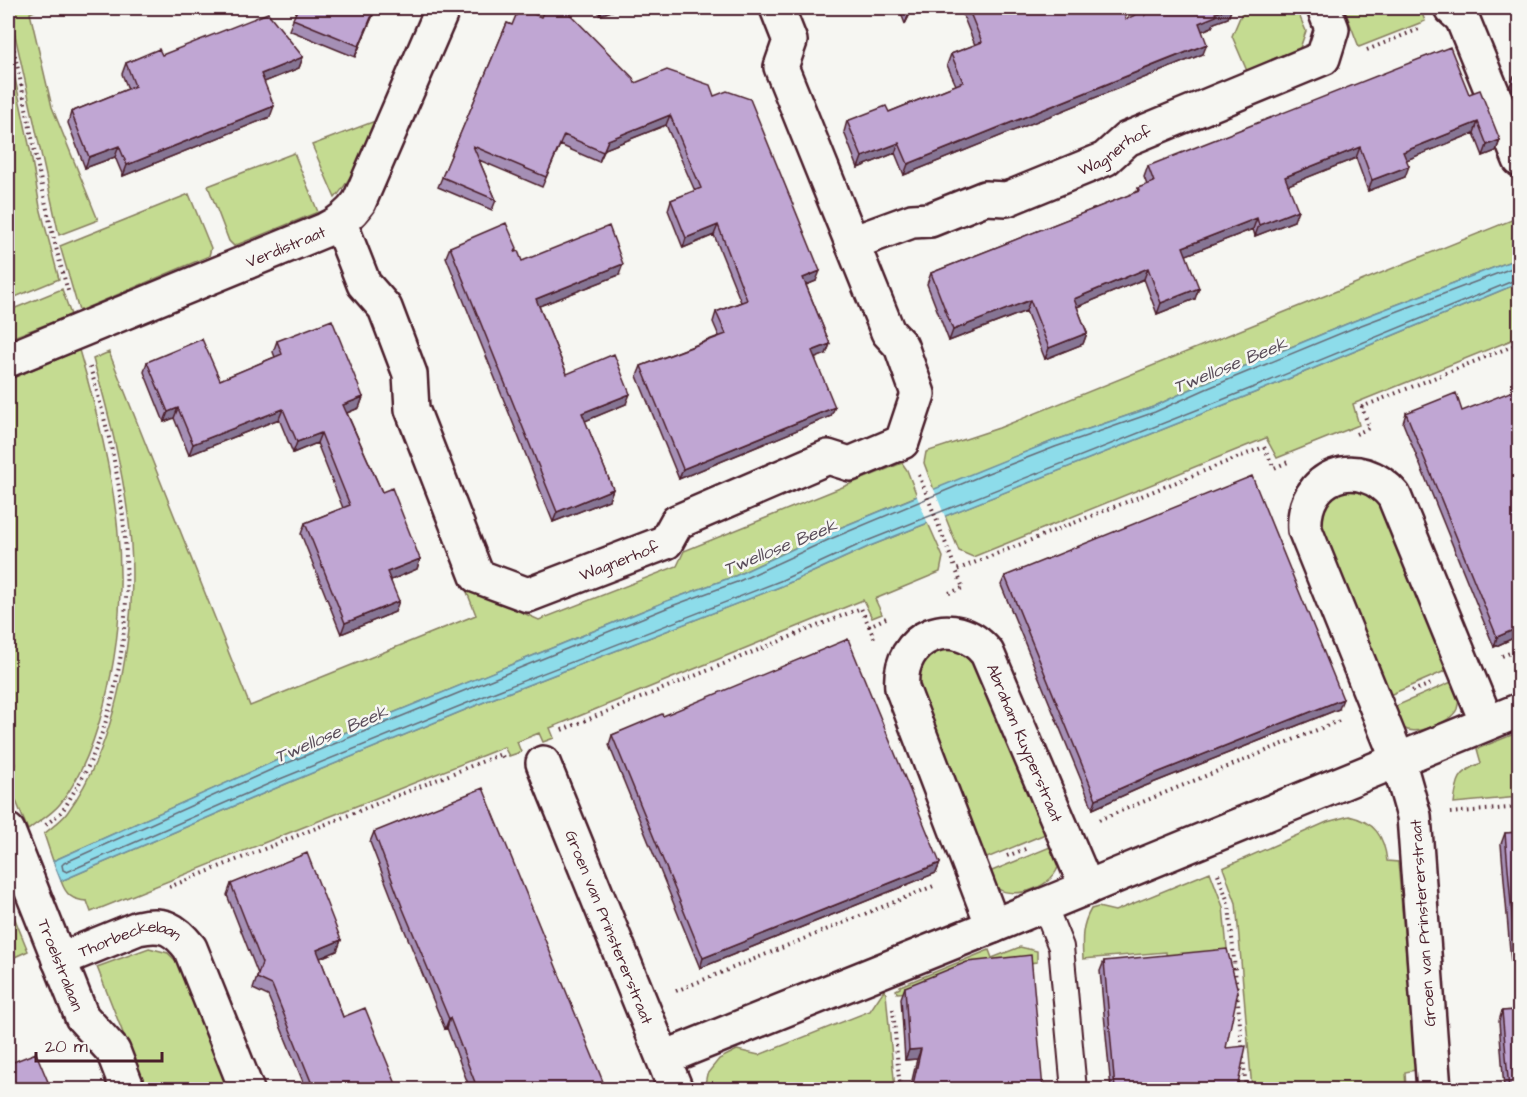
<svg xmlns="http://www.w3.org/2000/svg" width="1527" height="1097" font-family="'Architects Daughter',sans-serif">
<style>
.green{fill:#c4db91;stroke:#877d5e;stroke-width:1.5}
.water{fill:#8ddcea;stroke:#72909e;stroke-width:1.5}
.pier{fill:#f6f6f2}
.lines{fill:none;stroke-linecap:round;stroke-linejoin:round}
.shore{stroke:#656b77;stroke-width:1.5}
.stream{stroke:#72909e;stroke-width:12}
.service-casing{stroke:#4a1f2b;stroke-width:28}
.minor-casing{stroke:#4a1f2b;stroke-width:38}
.path{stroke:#4a1f2b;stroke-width:4;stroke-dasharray:1.5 4.5;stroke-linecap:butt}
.service{stroke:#f6f6f2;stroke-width:24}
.minor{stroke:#f6f6f2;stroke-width:33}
.wall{fill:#a58fb5;stroke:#4a1f2b;stroke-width:1.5}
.shaded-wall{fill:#867494;stroke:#4a1f2b;stroke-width:1.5}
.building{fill:#c0a6d3;stroke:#4a1f2b;stroke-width:1.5}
.labels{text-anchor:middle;stroke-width:5;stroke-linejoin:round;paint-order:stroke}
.street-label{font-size:16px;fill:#4a1f2b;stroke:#f6f6f2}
.water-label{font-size:18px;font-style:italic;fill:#5b4e5b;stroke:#f6f6f2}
</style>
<rect width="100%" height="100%" fill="#f6f6f2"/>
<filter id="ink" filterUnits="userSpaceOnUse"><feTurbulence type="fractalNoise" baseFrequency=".0167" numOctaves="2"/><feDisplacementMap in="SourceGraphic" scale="12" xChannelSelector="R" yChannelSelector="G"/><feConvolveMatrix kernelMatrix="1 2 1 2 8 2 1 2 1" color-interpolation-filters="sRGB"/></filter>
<g filter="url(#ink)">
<path class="green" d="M9,8H41L30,13L52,107L98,220L59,235Z
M1263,8H1296L1306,31L1300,48L1295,53L1282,55L1247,71L1232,36L1243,10Z
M1344,8H1420L1425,21L1359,47Z
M8,46L30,149L40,207L59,279L8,300Z
M375,121C363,148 354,177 335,198L312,145Z
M294,153L318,212L234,246L229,241L208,186Z
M189,194L211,248L209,256L79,311L60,246Z
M1519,217V258L1354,321L1204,383L1153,407L1053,441L934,490L924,463L926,452L999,428Z
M1519,283V337L1353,404L1359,425L1277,458L1266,438L973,557L959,551L945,516L1259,391Z
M62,289L71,315L8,339V311Z
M79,350C115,472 137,579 104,705C95,740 82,776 60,804C52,814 38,822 28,830L9,784L15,764L8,745V380Z
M109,352L250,706L476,615L465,587L539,620L677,566L684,551L902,463L907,470L917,496L825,534L735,576L667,601L273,762L53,861L44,834C52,827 61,821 67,813C122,737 141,606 128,515C121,462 108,410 93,359Z
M1358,487L1381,501L1452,668L1385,697L1318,535L1325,500L1330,494Z
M928,523L943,557L940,572L875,599L882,614L872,618L863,600L550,728L554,738L543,742L539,733L517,742L521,752L509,756L504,747L91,912L87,901C72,900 66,895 61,881L283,785L489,700L782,586L870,546Z
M942,647L970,653L1050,832L982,860L915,696L922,659Z
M1456,680C1459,689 1460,699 1457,709C1451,723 1416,736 1403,728C1397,724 1393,715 1389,709Z
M1519,732V797L1454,803C1457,780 1458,772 1481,763L1477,749Z
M1349,816C1375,822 1384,836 1387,861L1398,862L1416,1070L1405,1072L1406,1089H1252L1236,903L1223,868L1327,822Z
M1055,845C1057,851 1059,857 1059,863C1056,886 1015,901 997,888C992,884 989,879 987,873Z
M1210,872L1223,907L1228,959L1167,965L1166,952L1083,959C1082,940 1081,926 1091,909L1098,907L1115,911Z
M8,902L28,951L8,960Z
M1020,947L1037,951V962L969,969L915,992L897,993L896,990L900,988V986L989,950L992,958Z
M149,948L168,953L180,965L231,1089H145L97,967Z
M884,990L886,994L895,1089H704L707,1074L719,1059L737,1050L759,1055L870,1011Z"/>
<path class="water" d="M1519,258V283L1259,391L870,546L782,586L489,700L283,785L61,881L53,861L273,762L667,601L735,576L825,534L981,470L1053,441L1153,407L1204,383L1354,321Z"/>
<path class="pier" d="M933,487L946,519L929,526L916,494Z"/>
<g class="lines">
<path class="shore" d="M1520,265L1356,327L1206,389L1155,412L1055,447L983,475L828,540L737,582L669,607L275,768L64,863L62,865L63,870L67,872L280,779L487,695L780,581L867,541L1257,386L1520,278"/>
<path class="stream" d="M8,892L21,887"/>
<defs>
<path id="service" d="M1044,905L1061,947L1074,1090"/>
<g id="minor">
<path d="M1451,8L1462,18L1520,160"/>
<path id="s1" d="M340,223L364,284L385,308L410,374L412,409L477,576L528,595L666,542L677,522L828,457L850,464L902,442L918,394L901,346L888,332L781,67L790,41L777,8"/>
<path id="s2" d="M852,243L912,221L930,220L985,198L1007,199L1105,159L1127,139L1323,58L1332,29L1324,8"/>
<path id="s3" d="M8,360L325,230C340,223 350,215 359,202L443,8"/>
<path id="s4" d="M543,763L676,1090"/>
<path id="s5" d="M8,831L82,1017L113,1051L128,1090"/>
<path id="s6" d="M993,926L902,688C897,636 954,612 987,653L1087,888"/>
<path id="s7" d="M59,960L138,928C164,922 175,929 190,948L247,1090"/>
<path d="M664,1058L993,926L1520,710"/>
<path d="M1434,1090L1414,816L1398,760L1305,530C1301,475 1359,453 1394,496L1487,723"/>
</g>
</defs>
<use href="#service" class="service-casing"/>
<use href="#minor" class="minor-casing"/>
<path class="path" d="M8,26C30,115 42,206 69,294
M1367,50L1419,29
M1356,434L1369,428L1362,407L1520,343
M919,475L956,570
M949,593L963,588L956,570L1264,447L1274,468L1288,462
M869,626L874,638
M1502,656L1520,649
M1412,691L1431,684
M562,730L861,608L869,626L886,618
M1450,813L1520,807
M1099,820L1341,720
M46,825C51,820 58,816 63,810C68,803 72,794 77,787C122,712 133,603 123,518C118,467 104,416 90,367
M1007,856L1028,848
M1218,874L1229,905L1246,1090
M169,887L501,754L504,759
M676,991L936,885
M893,1009L900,1090"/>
<use href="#service" class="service"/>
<use href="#minor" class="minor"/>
</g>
<path class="wall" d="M298,8H376L355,57L289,30Z
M597,8H620L600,15Z
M899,8H913L905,24Z
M960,8H1012L1014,13L1106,10L1126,19L1145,15L1232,8L1228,18L1214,23L1212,27L1202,31L1203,54L904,175L895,153L858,168L844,132L847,121L889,112L956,85L947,65L951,54L975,45Z
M1515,8H1520V19Z
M507,23L635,83L714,96L816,281L806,285L830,344L826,354L815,358L831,416L679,479L637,376L641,366L719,336L713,322L716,312L741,302L714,235L683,248L668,210L671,200L695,191L666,125L605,149L599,162L560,145L542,187L479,160L496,200L492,210L438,187Z
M162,55L303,57L299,68L264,82L270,117L123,176L115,157L85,168L68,123L71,112L128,89L122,74L126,63Z
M1520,74V109L1510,86L1514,76Z
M1469,94L1500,140L1496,151L1483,156L1474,133L1406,160L1405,177L1368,191L1356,158L1288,185L1294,221L1255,236L1253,229L1186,255L1195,299L1157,314L1144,279L1077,307L1087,333L1083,344L1045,359L1026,311L949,341L927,284L931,273L1137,192L1138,188L1147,185L1144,177L1148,166Z
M450,247L515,252L522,261L619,275L539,306L567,374L626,404L585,421L613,489L609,500L553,522L446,257Z
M277,341L363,397L359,408L347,413L382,492L420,559L417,569L391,580L395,612L341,634L301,534L305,523L343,508L317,443L293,453L279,419L189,455L174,418L164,422L144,372L147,362L220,380L275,357L273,352Z
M1406,413L1520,635L1494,647L1403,423Z
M1005,576L1339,709L1140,788L1093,809L1001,585Z
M663,716L940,863L936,873L700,968L609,745L612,735Z
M374,832L606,1089H470L447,1028L445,1029L400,919L370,842Z
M1520,832V1089H1504L1499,1021L1502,1011L1515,1010L1501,844L1505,833Z
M231,884L341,940L337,951L320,958L343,1017L398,1089H306L268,996L253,989L258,974L227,895Z
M1104,961L1226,1048L1237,1089H1111L1100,971Z
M905,987L1043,1089H910L917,1059L905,1060L901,998Z"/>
<path class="shaded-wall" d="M375,8H376L355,57L359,46Z
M603,8H620L600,15Z
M912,8H913L905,24L909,13Z
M1232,8L1228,18L1214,23L1212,27L1195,34L1199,23L1215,13Z
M1207,44L1203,54L904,175L908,164Z
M303,57L299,68L257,85L261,74Z
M274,106L270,117L123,176L127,165Z
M670,115L666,125L605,149L599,162L608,140Z
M1478,122L1474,133L1399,163L1403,152Z
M1500,140L1496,151L1483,156L1487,145Z
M899,143L895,153L858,168L862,157Z
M119,146L115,157L85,168L89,157Z
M1360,147L1356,158L1281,188L1285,177Z
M1409,166L1405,177L1368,191L1372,180Z
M1298,210L1294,221L1255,236L1259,225Z
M1257,218L1253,229L1179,258L1183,247Z
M718,225L714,235L683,248L686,238Z
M623,264L619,275L532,309L536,299Z
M1148,268L1144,279L1070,310L1074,299Z
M820,271L816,281L799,288L803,278Z
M1199,288L1195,299L1157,314L1161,303Z
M1030,300L1026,311L949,341L953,330Z
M1087,333L1083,344L1045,359L1049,348Z
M830,344L826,354L809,361L812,351Z
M630,394L626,404L578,424L582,413Z
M363,397L359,408L339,416L343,405Z
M835,407L831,416L679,479L683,469Z
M178,408L174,418L164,422L168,412Z
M283,409L279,419L189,455L193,444Z
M321,433L317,443L293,453L297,442Z
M613,489L609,500L553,522L557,512Z
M420,559L417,569L384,583L387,572Z
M399,601L395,612L341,634L345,623Z
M1520,627V635L1494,647L1497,637Z
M1343,699L1339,709L1140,788L1093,809L1096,799L1144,778Z
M940,863L936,873L700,968L703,958Z
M341,940L337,951L313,961L317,950Z
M450,1018L447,1028L445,1029L449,1019Z
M921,1049L917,1059L905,1060L909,1050Z"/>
<path class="building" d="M298,8H375L359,46L293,19Z
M519,8L541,17L545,8H564L633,78L635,83L667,70L710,85L714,96L727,91L750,99L820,271L803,278L830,344L812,351L835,407L683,469L641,366L726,334L716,312L747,300L718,225L686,238L671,200L701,188L670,115L608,140L603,152L564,135L546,177L473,146L496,200L442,177L507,23L512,25Z
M907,8H912L909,13Z
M968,8H1012L1014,13L1027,8H1105L1106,10L1111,8H1121L1126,19L1144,11L1145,15L1147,10L1153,8H1230L1215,13L1216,16L1199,23L1207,44L1164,61L908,164L899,143L862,157L847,121L886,106L889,112L963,82L951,54L982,42Z
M268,13L303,57L261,74L274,106L127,165L119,146L89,157L71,112L135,86L126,63L159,49L162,55Z
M1450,47L1469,94L1480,90L1500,140L1487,145L1478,122L1403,152L1409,166L1372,180L1360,147L1285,177L1298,210L1259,225L1257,218L1183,247L1199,288L1161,303L1148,268L1074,299L1087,333L1049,348L1030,300L953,330L931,273L1139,191L1138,188L1154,182L1148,166Z
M1520,74V90L1514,76Z
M506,223L517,248L515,252L518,251L522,261L609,226L623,264L536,299L567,374L614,354L630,394L582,413L613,489L557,512L450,247Z
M332,320L363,397L343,405L382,492L392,488L420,559L387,572L399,601L345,623L305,523L350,505L321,433L297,442L283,409L193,444L178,408L168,412L147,362L202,339L220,380L282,354L277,341Z
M1520,388V627L1497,637L1406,413L1456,393L1462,411Z
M1252,476L1343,699L1144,778L1096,799L1005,576Z
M848,639L940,863L703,958L612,735L662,714L663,716Z
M483,788L606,1089H475L474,1086L476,1085L450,1018L449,1019L403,909L374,832Z
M1520,832V1009L1505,833Z
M307,853L341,940L317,950L343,1017L365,1008L398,1089H314L272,985L257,978L262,963L231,884Z
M1227,949L1238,991L1226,1048L1246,1046L1237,1089H1115L1104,961Z
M1031,955L1043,1089H912L921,1049L909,1050L905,987L967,962Z
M1520,1010V1089H1509L1502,1011Z
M36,1053L51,1089H8V1064Z"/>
</g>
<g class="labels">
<g class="street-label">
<text dy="6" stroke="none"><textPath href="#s2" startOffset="282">Wagnerhof</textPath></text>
<text dy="6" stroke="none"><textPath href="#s3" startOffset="300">Verdistraat</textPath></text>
<text dy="6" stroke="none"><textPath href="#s1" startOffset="534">Wagnerhof</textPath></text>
<text dy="6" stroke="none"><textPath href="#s6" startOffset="480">Abraham Kuyperstraat</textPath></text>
<text transform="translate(1422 923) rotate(-94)" y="6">Groen van Prinstererstraat</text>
<text dy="6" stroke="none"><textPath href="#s4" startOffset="177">Groen van Prinstererstraat</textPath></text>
<text dy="6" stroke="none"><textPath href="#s7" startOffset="76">Thorbeckelaan</textPath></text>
<text dy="6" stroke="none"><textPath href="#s5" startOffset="144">Troelstralaan</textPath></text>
</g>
<g class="water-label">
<text transform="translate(1230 365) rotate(-22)" y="6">Twellose Beek</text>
<text transform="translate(780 547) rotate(-22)" y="6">Twellose Beek</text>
<text transform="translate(331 734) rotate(-23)" y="6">Twellose Beek</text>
</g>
</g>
<rect width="1527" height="1097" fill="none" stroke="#f6f6f2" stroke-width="30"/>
<rect x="15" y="15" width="1497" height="1067" fill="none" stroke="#4a1f2b" stroke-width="2" filter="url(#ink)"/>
<path d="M36 1052v9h126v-9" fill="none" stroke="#4a1f2b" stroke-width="3"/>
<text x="45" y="1052" font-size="18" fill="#4a1f2b" stroke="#f6f6f2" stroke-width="4.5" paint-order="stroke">20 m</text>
</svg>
